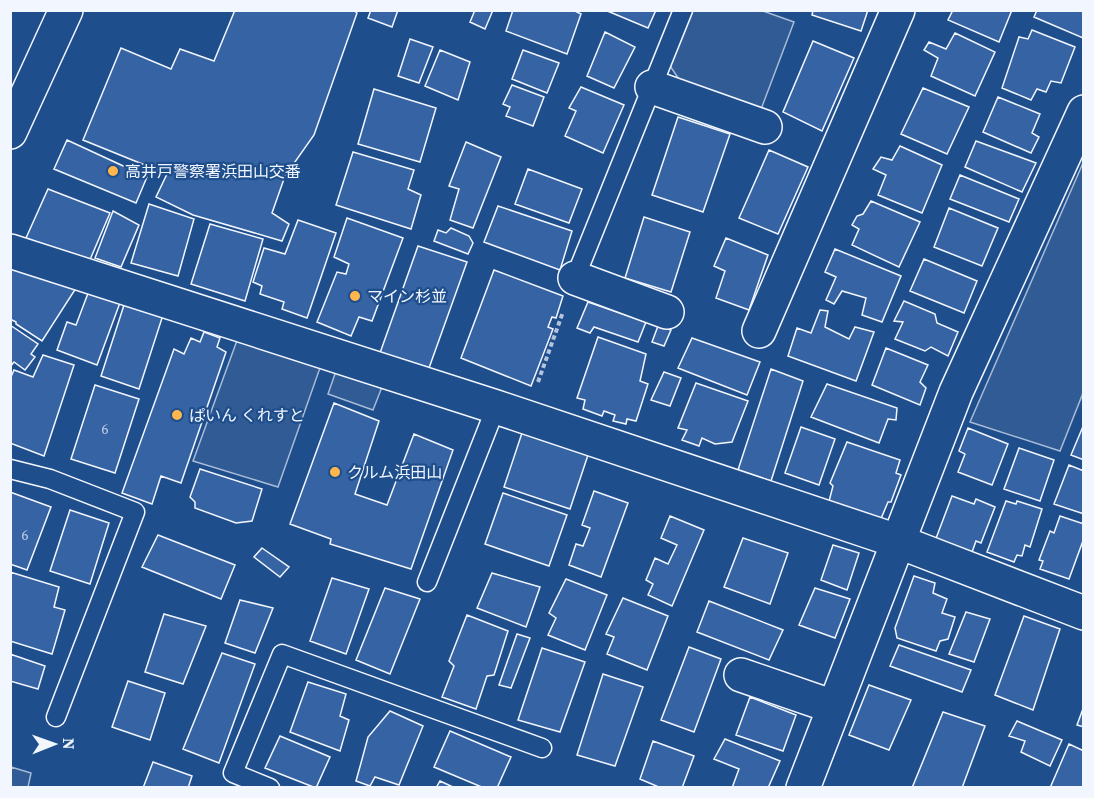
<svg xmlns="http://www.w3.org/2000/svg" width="1094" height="798" font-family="'Source Serif 4','Noto Sans JP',serif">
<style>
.built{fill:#305b95;stroke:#a8bbd7;stroke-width:1.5}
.building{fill:#3563a3;stroke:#f2f6ff;stroke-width:1.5}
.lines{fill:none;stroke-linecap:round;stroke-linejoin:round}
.service-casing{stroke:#f2f6ff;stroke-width:21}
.minor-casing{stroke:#f2f6ff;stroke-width:36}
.secondary-casing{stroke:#f2f6ff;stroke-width:36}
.path{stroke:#b3c4dc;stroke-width:4;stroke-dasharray:4.5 3;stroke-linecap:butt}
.service{stroke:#1f4e8c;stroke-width:18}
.minor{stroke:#1f4e8c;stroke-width:33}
.secondary{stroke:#1f4e8c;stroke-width:33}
.poi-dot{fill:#ffb74d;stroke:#1f4e8c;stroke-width:2}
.labels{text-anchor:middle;stroke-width:4.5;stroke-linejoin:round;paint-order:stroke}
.number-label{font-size:14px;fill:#c3d1e8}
.poi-label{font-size:16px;fill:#f2f6ff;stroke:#1f4e8c;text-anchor:start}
</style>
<rect width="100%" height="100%" fill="#1f4e8c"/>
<path class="built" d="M691,11H763L794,22L760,112L683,85L668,63Z
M1083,163V393L1060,451L970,422Z
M239,335L321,365L278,487L193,461Z
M336,371L382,387L373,410L328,394Z
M11,767L31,773L28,787H11Z"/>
<path class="building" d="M235,10H353L357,13L314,135L285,176L272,213L289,224L282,241L193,215L156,197L167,174L83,140L121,48L171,69L180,49L214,61Z
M371,10H398L392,27L368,18Z
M475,10H493L485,29L470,22Z
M513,10H573L581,14L567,54L506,31Z
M605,10H656L648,28Z
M813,10H868L861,31L812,15Z
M953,10H1012L999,42L948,20Z
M1037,10H1084L1083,38L1034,17Z
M1032,30L1075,47L1061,83L1051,81L1046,92L1037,89L1031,100L1002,88L1019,37L1028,39Z
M605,32L635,47L614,88L587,76Z
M955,33L995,52L975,96L931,76L938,58L924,50L929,42L946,49Z
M410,39L433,47L419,83L398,76Z
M813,41L854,58L822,131L783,112Z
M440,50L470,62L458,100L425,86Z
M523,50L559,63L547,93L512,79Z
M512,85L544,97L533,126L506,116L510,107L503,104Z
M581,87L624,105L603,153L565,136L576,111L569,108Z
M923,88L969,107L947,154L901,134Z
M374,89L436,108L420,162L358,144Z
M998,97L1040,114L1032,133L1039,137L1031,153L983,132Z
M678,117L730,134L703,212L652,195Z
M67,140L147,177L136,203L54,169Z
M976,141L1036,163L1022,192L965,167Z
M466,142L501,157L473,228L450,220L459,189L449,186Z
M900,146L942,165L922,213L878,195L886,175L873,169L881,157L892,160Z
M769,150L808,167L778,234L739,218Z
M353,152L414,170L408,189L421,195L411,229L336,205Z
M528,169L582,189L569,223L515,204Z
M960,175L1019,199L1009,222L950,199Z
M48,189L110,213L89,262L26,238Z
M871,201L920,222L899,267L852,245L859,229L852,225L857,216L863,214Z
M149,204L194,219L178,276L131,263Z
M498,206L572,231L560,270L484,242Z
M949,208L998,228L982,266L934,247Z
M113,211L139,225L121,267L95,258Z
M644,217L690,232L671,292L625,278Z
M347,218L403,238L372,321L359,317L351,336L317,322L337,272L346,274L349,264L334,257Z
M298,220L336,233L307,318L282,309L284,302L260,294L262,286L253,282L264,248L285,254Z
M210,224L263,239L245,301L191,284Z
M451,228L469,236L473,243L468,254L434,241L438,230L446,233Z
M726,238L768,255L749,310L716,298L725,271L714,266Z
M418,246L467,262L429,368L380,353Z
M835,249L901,276L882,322L862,315L866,298L842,291L834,304L826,300L836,277L825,272Z
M924,259L977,281L964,313L910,291Z
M10,265L28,274L30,272L78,285L42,341L16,324V322L10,319Z
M494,270L563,296L556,318L552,317L548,327L553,329L531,386L461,358Z
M90,288L121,300L97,365L57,350L67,322L76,325Z
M904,301L935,314L937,323L958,332L948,356L931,347L925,351L895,339L903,322L894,321Z
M125,302L163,315L139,389L101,376Z
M588,302L646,322L638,342L594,327L590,333L577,328Z
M820,310L828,311L825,327L849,339L855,327L874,332L856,381L788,356L797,328L811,333Z
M10,325L38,344L31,354L35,357L25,370L14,362L10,367Z
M658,326L671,330L664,346L652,342Z
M204,332L220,338L217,347L226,352L181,483L161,476L152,504L122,493L174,349L184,354L191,338L200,342Z
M598,337L646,354L640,381L648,384L636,421L627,419L626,424L613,421L615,415L604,411L602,416L583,409L585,400L577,398Z
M692,338L760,362L747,395L678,368Z
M886,348L928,365L920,382L926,388L920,405L872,385Z
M43,355L74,365L44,456L10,443V379L14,370L33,377Z
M771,369L803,381L771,481L738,470Z
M664,372L681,378L670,406L651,400Z
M696,383L748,401L732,442L715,444L702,438L699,446L682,440L687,430L678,428Z
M827,384L897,408L896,420L888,419L879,443L811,417Z
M95,385L139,399L115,473L71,459Z
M334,403L379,421L355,494L387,505L414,434L453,450L411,569L330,544L331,539L290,524Z
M1084,424V460L1071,455Z
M801,427L835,439L819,485L785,473Z
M968,428L1008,444L992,485L958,472L965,454L959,451Z
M523,430L589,452L570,509L504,487Z
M847,442L900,460L896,473L901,475L891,502H888L880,521L828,505L833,486L830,483Z
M1019,448L1054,460L1040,501L1004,489Z
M1069,465L1084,471V514L1054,504Z
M200,469L262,489L252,521L236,523L195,508V502L190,497Z
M594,491L628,503L601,577L569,565L576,544L583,546L590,528L582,525Z
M10,492L51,507L27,570L10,564Z
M503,493L567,515L549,566L485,544Z
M952,496L974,504L976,499L995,507L981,543L976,541L971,555L935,541Z
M1006,501L1016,504L1017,501L1042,509L1030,547L1025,545L1022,556L1017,555L1014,562L987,552Z
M70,510L109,523L90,584L50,571Z
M670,516L704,530L672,606L648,595L653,584L646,580L655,558L668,564L677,545L661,538Z
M1060,516L1084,524V538L1069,579L1040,569L1043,561L1039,560L1050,531L1054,533Z
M158,535L235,565L221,599L142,567Z
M743,538L788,553L770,604L724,587Z
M833,545L859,553L847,590L821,580Z
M262,548L289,567L280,577L254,557Z
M10,572L59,587L54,607L65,610L52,654L10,641Z
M492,573L540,587L526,627L477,608Z
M914,576L935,583L933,593L947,599L942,613L955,617L948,639L940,641L936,651L897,638L895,628Z
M332,578L369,589L346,654L310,641Z
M566,579L607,595L585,650L548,635L556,618L549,613Z
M385,588L420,599L390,674L356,660Z
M815,588L850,599L835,638L799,625Z
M623,598L668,616L647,670L607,654L614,637L606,634Z
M240,600L273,608L255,653L225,643Z
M709,601L783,630L769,660L697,632Z
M966,612L990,619L974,662L949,654Z
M164,614L206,626L183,684L145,672Z
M467,615L508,631L494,675L487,676L476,709L442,697L454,666L449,661Z
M1024,616L1060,629L1033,710L995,695Z
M517,634L530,638L511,688L499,685Z
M899,645L971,670L962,692L890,666Z
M689,647L721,659L694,732L661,720Z
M542,648L585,662L560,732L518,720Z
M222,653L255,664L219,763L183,749Z
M10,654L45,666L38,689L10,681Z
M603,674L643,687L615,766L577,755Z
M128,681L165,693L150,740L112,727Z
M308,682L346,694L340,716L349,720L340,751L290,732Z
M869,685L911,700L889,750L849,735Z
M750,697L796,715L783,751L736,735Z
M1084,706V727L1077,725Z
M390,711L423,726L399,785L375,777L370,786L356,781L361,763L368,737Z
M943,712L985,726L962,788H912Z
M1017,721L1062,740L1050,766L1021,752L1025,741L1009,736Z
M450,731L511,757L497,788H484L434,767Z
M280,736L330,757L316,788L265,768Z
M725,739L780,761L768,788H732L739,769L714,759Z
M653,741L694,756L682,788H661L640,779Z
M1069,744L1084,751V788H1050Z
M153,762L192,776L188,788H143Z
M440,781L455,788H436Z"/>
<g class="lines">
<defs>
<path id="service" d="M575,278L683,10
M10,469L50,479L135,512L56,717
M427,582L496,407
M270,788L233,773L282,654L542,748"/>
<path id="minor" d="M652,87L765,127
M10,251L496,407L897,541L1084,613
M575,278L667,312
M759,331L898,10
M741,675L834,707
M803,788L956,392L1084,112"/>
<path id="secondary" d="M10,132L66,10"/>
</defs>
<use href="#service" class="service-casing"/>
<use href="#minor" class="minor-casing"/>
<use href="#secondary" class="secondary-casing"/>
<path class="path" d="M538,382L563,312"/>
<use href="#service" class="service"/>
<use href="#minor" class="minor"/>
<use href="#secondary" class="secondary"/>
</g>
<g class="poi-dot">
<circle cx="113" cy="171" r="6"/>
<circle cx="355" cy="296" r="6"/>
<circle cx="177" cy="415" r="6"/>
<circle cx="335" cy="472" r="6"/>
</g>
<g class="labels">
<g class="number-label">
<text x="105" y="434">6</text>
<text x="25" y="540">6</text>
</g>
<g class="poi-label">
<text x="125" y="177">高井戸警察署浜田山交番</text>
<text x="367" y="302">マイン杉並</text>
<text x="189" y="421">ぱいん くれすと</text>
<text x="347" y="478">クルム浜田山</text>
</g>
</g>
<rect width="1094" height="798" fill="none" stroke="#f2f6ff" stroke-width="24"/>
<g transform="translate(54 744) rotate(89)" stroke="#1f4e8c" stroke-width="4.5" paint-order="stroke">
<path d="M0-4.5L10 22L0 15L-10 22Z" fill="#f2f6ff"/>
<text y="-9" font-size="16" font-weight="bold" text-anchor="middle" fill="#f2f6ff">N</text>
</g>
</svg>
